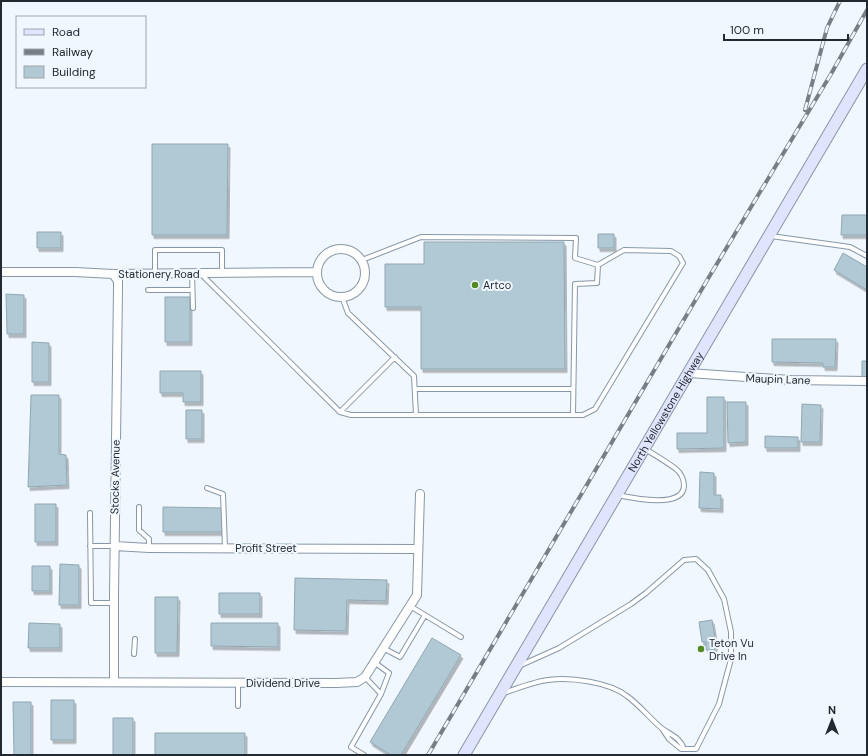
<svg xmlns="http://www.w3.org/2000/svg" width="868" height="756" font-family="'DM Sans',sans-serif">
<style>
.building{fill:#b0c9d4;stroke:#8fa7b3;filter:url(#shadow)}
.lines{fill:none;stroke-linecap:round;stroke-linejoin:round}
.lane-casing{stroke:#8797a8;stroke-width:6}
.street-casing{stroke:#8797a8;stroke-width:10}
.secondary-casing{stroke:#8797a8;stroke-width:13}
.lane{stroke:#fff;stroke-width:4}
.street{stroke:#fff;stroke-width:8}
.secondary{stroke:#e0e5fd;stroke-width:11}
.rail-casing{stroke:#777e85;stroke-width:4}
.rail{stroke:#f0f7fe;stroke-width:2.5;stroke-dasharray:8;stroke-linecap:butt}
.poi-dot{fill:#528923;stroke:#f0f7fe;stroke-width:1.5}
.labels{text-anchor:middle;stroke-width:4;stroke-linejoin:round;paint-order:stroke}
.street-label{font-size:11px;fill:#222930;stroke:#f0f7fe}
.poi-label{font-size:11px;fill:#222930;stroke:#f0f7fe;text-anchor:start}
</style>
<defs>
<filter id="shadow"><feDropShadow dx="2" dy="3.5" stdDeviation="0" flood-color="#0004"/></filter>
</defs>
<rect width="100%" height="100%" fill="#f0f7fe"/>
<path class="building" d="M152,144H228L227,235H152Z
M842,215H867V235H841Z
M37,232H61V248H37Z
M598,234H614V248H598Z
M424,242H564L565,369H421V307H385V264H424Z
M843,253L867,267V290L834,270Z
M6,294L24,295V334H7Z
M165,297H190V342H165Z
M772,339H836L835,367H823V363L772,362Z
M32,342L49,343V382H32Z
M862,361H867V378H862Z
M160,371H201V402H183V393H160Z
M31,395H59V454L66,455L67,485L28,487Z
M707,397H724V448L677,449V433H707Z
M727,402H746V442L728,443Z
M802,404L821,405L820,442H801Z
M186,410H202V439H186Z
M765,436L798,437V448H765Z
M700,472L714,473V495H721V509L699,508Z
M35,504H56V542H35Z
M163,507L223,508V532H163Z
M60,564L79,565V605H59Z
M32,566H50V591H32Z
M295,578L387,580L386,601L347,600L346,631L294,630Z
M219,593H260V614H219Z
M155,597H178L177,653H155Z
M712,620L715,637V650H706V642H702L699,622Z
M29,623L60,624V648H28Z
M211,623H278V647L211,646Z
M432,638L461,655L401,755H391L370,742Z
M51,700H74V740H51Z
M13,702H31V755H14Z
M113,718H133V755H113Z
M155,733H245V755H155Z"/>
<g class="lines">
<defs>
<path id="lane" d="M771,236L850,247L867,256
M192,273L193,308
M155,274V250H222V273
M201,274L340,412L351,415H583L595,409L683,263L679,256L671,251L624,250L598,265L575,258L576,238L421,237L362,260
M148,290H192
M342,297L348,313L414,376L416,415
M415,389H573
M340,412L395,357
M573,415L575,284L597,283L598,265
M207,488L223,494L225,548
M617,495C632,498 683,509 684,486C684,480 681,473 676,469C667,462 655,455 645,449
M139,507V530L149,539V548
M90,513L91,603H114
M90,546H115
M410,606L461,637
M383,648L400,657L425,615
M134,654L135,639
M519,666L559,648L631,604L646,593L684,560L696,559L708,570L724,599L731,632V659L719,704L696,749H681L669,739L663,730
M365,677L381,694
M504,693C518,688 533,682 548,680C571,677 609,682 627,696C638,704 648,716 658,725C667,734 680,736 684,749
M238,706V683
M364,755L351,747L381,694L389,673L374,662"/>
<path id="street" d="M317 273a24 24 0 1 1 48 0a24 24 0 1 1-48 0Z
M1,272H75L113,274L317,272
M113,274L118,281V288L114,596V681
M689,373L791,380L867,381
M115,546L149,548L418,549
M1,682L336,683L357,682L365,677L417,595L420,494"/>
<g id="secondary">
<path id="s1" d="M464,755L867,69"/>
</g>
</defs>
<use href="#lane" class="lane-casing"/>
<use href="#street" class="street-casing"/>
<use href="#secondary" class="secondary-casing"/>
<use href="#lane" class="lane"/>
<use href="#street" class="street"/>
<use href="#secondary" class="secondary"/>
<defs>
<path id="rail" d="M805,110L827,28L840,1
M428,755L709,277L831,74L867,10"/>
</defs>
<use href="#rail" class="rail-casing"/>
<use href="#rail" class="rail"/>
</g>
<g class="poi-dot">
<circle cx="475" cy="285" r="4"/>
<circle cx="701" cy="649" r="4"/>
</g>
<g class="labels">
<g class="street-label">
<text x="159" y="278">Stationery Road</text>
<text transform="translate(778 379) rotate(2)" y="4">Maupin Lane</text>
<text dy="4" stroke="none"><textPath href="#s1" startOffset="398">North Yellowstone Highway</textPath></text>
<text transform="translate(115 477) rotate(-89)" y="4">Stocks Avenue</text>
<text x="266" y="552">Profit Street</text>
<text x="283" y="687">Dividend Drive</text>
</g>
<g class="poi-label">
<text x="483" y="289">Artco</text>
<text x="709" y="647">Teton Vu<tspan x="709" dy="13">Drive In</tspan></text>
</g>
</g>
<rect width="868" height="756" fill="none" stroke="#222930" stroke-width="4"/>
<rect x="16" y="16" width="130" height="72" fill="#f0f7fe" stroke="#9ea5ac"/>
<rect x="24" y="29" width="20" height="6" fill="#e0e5fd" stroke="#9ea5ac"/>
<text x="52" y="36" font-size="12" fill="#222930">Road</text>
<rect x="24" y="49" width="20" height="6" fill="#777e85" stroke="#9ea5ac"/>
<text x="52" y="56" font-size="12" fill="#222930">Railway</text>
<rect x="24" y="66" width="20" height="12" fill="#b0c9d4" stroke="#9ea5ac"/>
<text x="52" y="76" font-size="12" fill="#222930">Building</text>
<g transform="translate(832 720)" stroke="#f0f7fe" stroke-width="3" paint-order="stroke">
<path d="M0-3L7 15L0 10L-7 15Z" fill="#222930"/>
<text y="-6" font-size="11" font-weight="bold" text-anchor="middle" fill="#222930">N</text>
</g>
<path d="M724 34v6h124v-6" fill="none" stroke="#222930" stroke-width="2"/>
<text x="730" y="34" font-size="12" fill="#222930" stroke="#f0f7fe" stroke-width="3" paint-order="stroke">100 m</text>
</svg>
